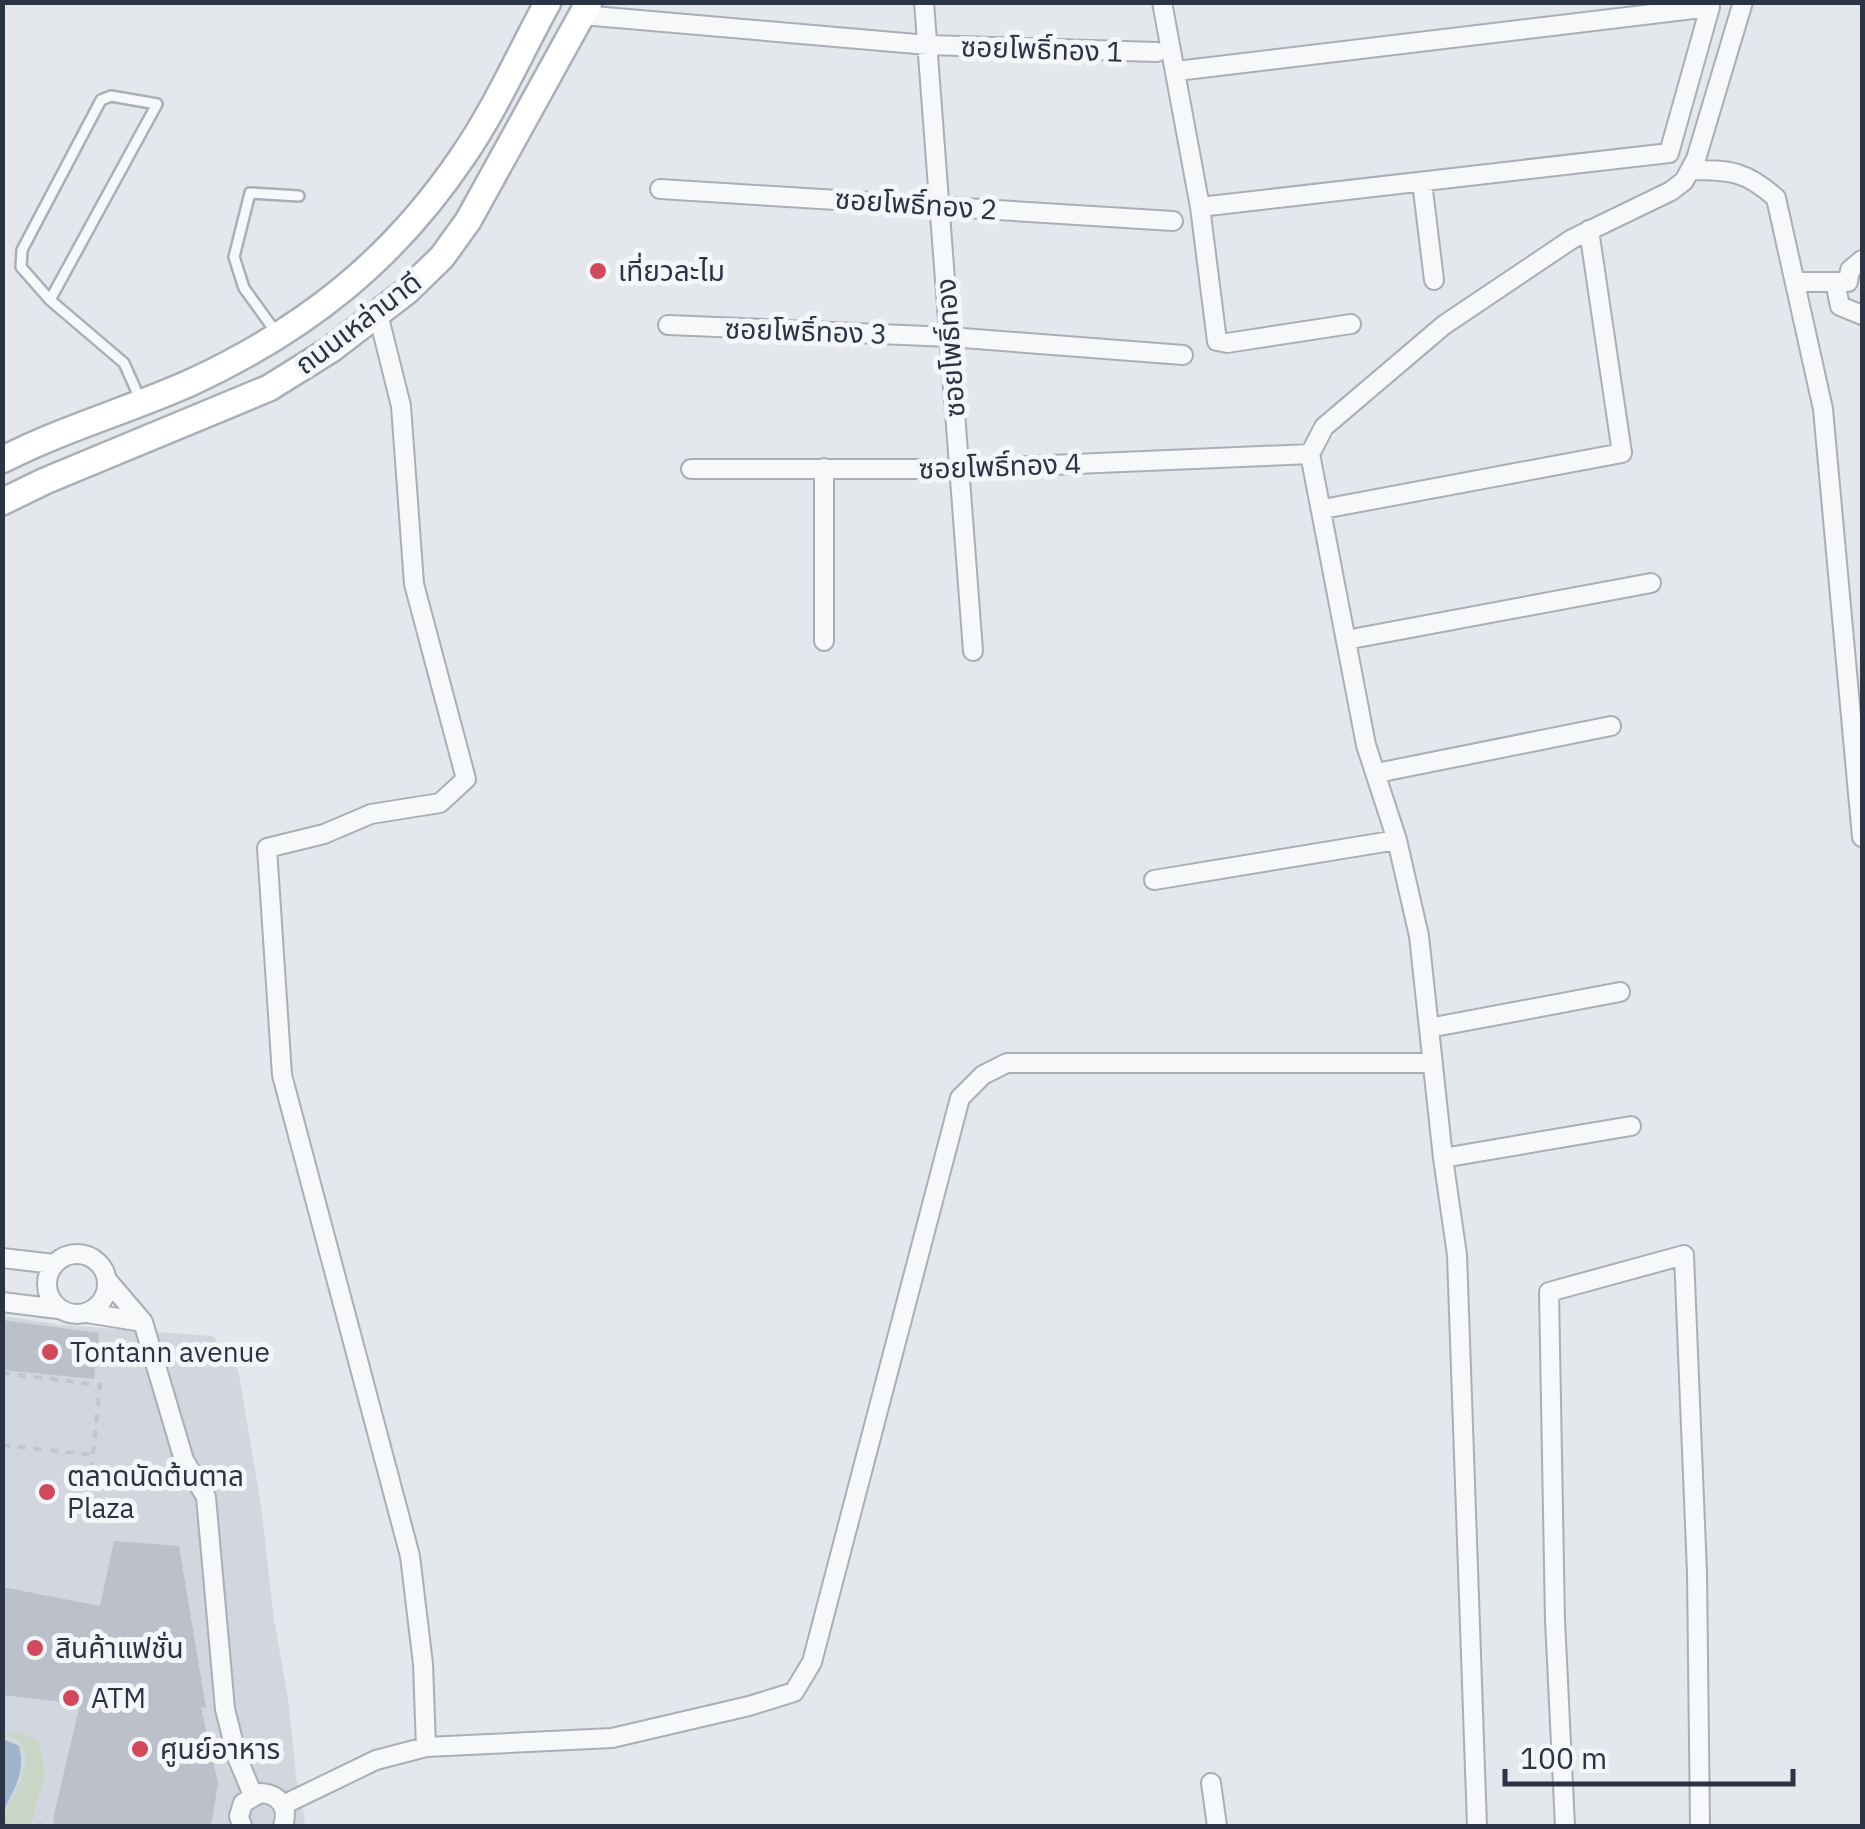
<svg xmlns="http://www.w3.org/2000/svg" width="1865" height="1829" font-family="'IBM Plex Sans','Noto Sans Thai',sans-serif">
<style>
.built{fill:#d2d6de}
.green{fill:#c9d6c5}
.water{fill:#9fb4cc}
.building{fill:#bbc0ca}
.lines{fill:none;stroke-linecap:round;stroke-linejoin:round}
.service-casing{stroke:#a9aeb7;stroke-width:14}
.minor-casing{stroke:#a9aeb7;stroke-width:22}
.secondary-casing{stroke:#a9aeb7;stroke-width:30}
.path{stroke:#c2c5cb;stroke-width:4;stroke-dasharray:8 8;stroke-linecap:butt}
.service{stroke:#f7f8fa;stroke-width:9}
.minor{stroke:#f7f8fa;stroke-width:18}
.secondary{stroke:#fff;stroke-width:25}
.poi-dot{fill:#d1495b;stroke:#f4f6f9;stroke-width:4}
.labels{text-anchor:middle;stroke-width:10;stroke-linejoin:round;paint-order:stroke}
.street-label{font-size:28px;fill:#2b3445;stroke:#f4f6f9}
.poi-label{font-size:28px;fill:#2b3445;stroke:#f4f6f9;text-anchor:start}
</style>
<rect width="100%" height="100%" fill="#e4e7ec"/>
<path class="built" d="M3,1316L62,1325L213,1336L238,1369L261,1505L274,1620L288,1698L296,1777L305,1820L303,1826H3Z"/>
<path class="green" d="M13,1731L38,1740L45,1775L30,1826H3C2,1805 42,1761 18,1741C14,1737 8,1737 4,1734Z"/>
<path class="water" d="M3,1739L19,1746C26,1771 14,1790 3,1812Z"/>
<path class="building" d="M2,1320L99,1333L94,1379L2,1370Z
M114,1541L179,1546L206,1708L201,1707L218,1783L211,1826H55L53,1819L80,1704L2,1695V1587L100,1606Z"/>
<g class="lines">
<defs>
<path id="service" d="M50,300L157,104L111,96L101,100L22,250L21,267L50,300L124,363L140,399
M278,335L244,288L234,257L250,193L299,196"/>
<path id="minor" d="M924,2L973,651
M1162,2L1200,207L1217,341L1227,343L1351,324
M582,15L928,45L1157,52
M1177,71L1710,7L1669,153L1200,207
M1691,170C1730,170 1746,171 1776,198L1823,409L1862,837
M1422,182L1434,280
M660,189L1173,221
M1795,282H1848L1850,270L1862,260
M1835,282L1840,306L1862,315
M378,314L401,406L414,584L466,779L440,803L371,814L324,834L267,848L282,1075L410,1556L423,1664L426,1747L612,1738L749,1706L794,1692L812,1662L960,1098L983,1075L1007,1063H1433
M668,325L950,337L1183,355
M691,469H959L1310,454
M1323,509L1622,453L1589,230
M1346,640L1651,583
M824,641V468
M1377,773L1611,726
M1154,880L1397,840
M1429,1028L1620,992
M1443,1158L1631,1126
M47 1284a30 30 0 1 1 60 0a30 30 0 1 1-60 0Z
M2,1258L54,1264
M108,1281L143,1322L184,1460L206,1497L225,1709L237,1757L253,1795
M2,1302L58,1309
M87,1313L143,1322
M1211,1783L1217,1826
M283,1805L376,1760L426,1747
M242,1826L239,1816L243,1803L260,1793C280,1794 289,1808 283,1826
M1477,1826L1457,1255L1443,1158L1419,936L1397,840L1366,745L1310,454L1324,427L1444,325L1572,239L1671,191L1684,181L1696,159L1743,2
M1565,1826L1555,1620L1549,1292L1684,1255L1697,1573L1700,1826"/>
<path id="secondary" d="M2,460C64,428 130,410 192,382C306,329 393,260 463,156C496,108 520,53 548,2
M2,502L45,481L269,388L330,350L407,291L442,257L468,221L589,2"/>
</defs>
<use href="#service" class="service-casing"/>
<use href="#minor" class="minor-casing"/>
<use href="#secondary" class="secondary-casing"/>
<path class="path" d="M2,1373L100,1385L91,1474
M2,1445L93,1455
M40,1826V1823"/>
<use href="#service" class="service"/>
<use href="#minor" class="minor"/>
<use href="#secondary" class="secondary"/>
</g>
<g class="poi-dot">
<circle cx="598" cy="271" r="10"/>
<circle cx="50" cy="1352" r="10"/>
<circle cx="47" cy="1492" r="10"/>
<circle cx="35" cy="1648" r="10"/>
<circle cx="71" cy="1698" r="10"/>
<circle cx="140" cy="1749" r="10"/>
</g>
<g class="labels">
<g class="street-label">
<text transform="translate(1042 49) rotate(2)" y="10">ซอยโพธิ์ทอง 1</text>
<text transform="translate(916 204) rotate(4)" y="10">ซอยโพธิ์ทอง 2</text>
<text transform="translate(358 323) rotate(-37)" y="10">ถนนเหล่านาดี</text>
<text transform="translate(806 331) rotate(2)" y="10">ซอยโพธิ์ทอง 3</text>
<text transform="translate(950 348) rotate(-94)" y="10">ซอยโพธิ์ทอง</text>
<text transform="translate(1000 466) rotate(-2)" y="10">ซอยโพธิ์ทอง 4</text>
</g>
<g class="poi-label">
<text x="618" y="281">เที่ยวละไม</text>
<text x="70" y="1362">Tontann avenue</text>
<text x="67" y="1486">ตลาดนัดต้นตาล<tspan x="67" dy="32">Plaza</tspan></text>
<text x="55" y="1658">สินค้าแฟชั่น</text>
<text x="91" y="1708">ATM</text>
<text x="160" y="1759">ศูนย์อาหาร</text>
</g>
</g>
<rect width="1865" height="1829" fill="none" stroke="#2b3445" stroke-width="10"/>
<path d="M1505 1769v15h288v-15" fill="none" stroke="#2b3445" stroke-width="5"/>
<text x="1520" y="1769" font-size="30" fill="#2b3445" stroke="#f4f6f9" stroke-width="8" paint-order="stroke">100 m</text>
</svg>
